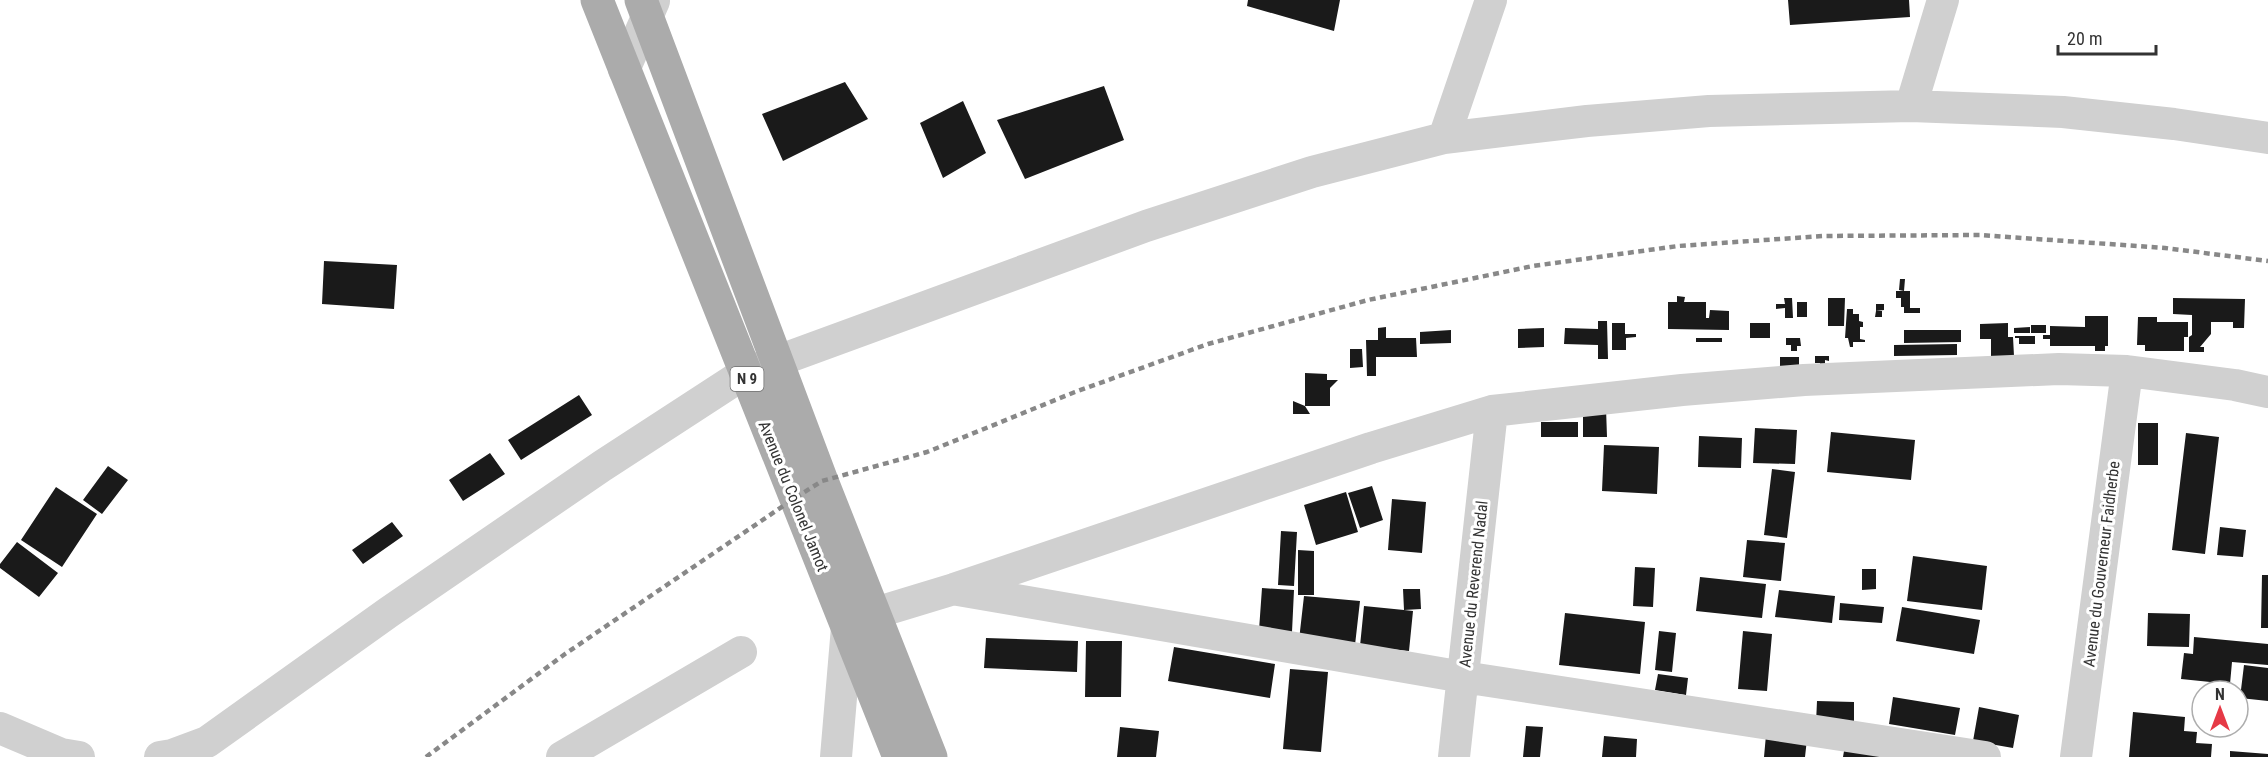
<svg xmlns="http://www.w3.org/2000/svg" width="2268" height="757" font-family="'Roboto Condensed',sans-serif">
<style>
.building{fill:#1a1a1a}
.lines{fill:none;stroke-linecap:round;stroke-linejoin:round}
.minor{stroke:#d0d0d0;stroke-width:32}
.major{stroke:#ababab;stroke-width:33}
.rail{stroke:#888;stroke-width:4.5;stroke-dasharray:6 4.5;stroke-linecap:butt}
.labels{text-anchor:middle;stroke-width:6;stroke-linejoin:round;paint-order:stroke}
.shield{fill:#fff;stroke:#707070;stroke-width:1.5}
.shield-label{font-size:15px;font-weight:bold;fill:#333}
.street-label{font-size:16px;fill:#333;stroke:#fff}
</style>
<rect width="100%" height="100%" fill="#fff"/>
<path class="building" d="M1248,0H1340L1334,31L1247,6Z
M1788,0H1909L1910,17L1790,25Z
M845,82L868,119L783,161L762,114Z
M1104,86L1124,140L1025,179L997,120Z
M963,101L986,153L943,178L920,123Z
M324,261L397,265L394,309L322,304Z
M1900,279H1905L1904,291L1899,290Z
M1896,291H1910V308H1920V313H1904V307H1901V298H1896Z
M1677,296L1685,297L1684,302H1706V318H1709L1710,310L1729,311V330L1668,329V302H1677Z
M1784,298H1792L1793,318H1785V308L1776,309V304H1785Z
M1828,298H1845L1844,326H1828Z
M2173,298L2245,299L2244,328H2233V322H2211V334L2200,347H2204V352H2189V337L2192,335V315L2173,314Z
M1797,302H1807V317H1797Z
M1876,304H1884V310L1876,311Z
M1847,309H1853V314H1859V321L1863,322V327H1860V339L1865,340V342H1853V347H1850L1848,338H1845Z
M1876,311H1882V317H1875Z
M2085,316H2108V346H2105V351H2095V346H2050V339H2043V335H2050V326L2085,327Z
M2138,317H2157V322H2188V337H2184V351H2145V345H2137Z
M1598,321H1607L1608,359H1598V345L1564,344L1565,328L1598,329Z
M1612,323H1625V334H1636V337L1626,338V350H1612Z
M1750,323H1770V338H1750Z
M2008,323V337H2013L2014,356H1991V339H1980V324Z
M2031,325H2046V333H2031Z
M1386,327V338H1416L1417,357H1376V376H1367L1366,340H1378V328Z
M2030,327V333H2014V328Z
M1544,328V347L1518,348V329Z
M1451,330V343L1420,344V332Z
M1904,330H1961V342L1904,343Z
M2015,336H2035V344H2019V338H2015Z
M1696,338H1722V342H1696Z
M1786,338H1800L1801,346H1797V351H1791V345H1786Z
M1957,344V355L1894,356V345Z
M1350,349H1362L1363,367L1350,368Z
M1815,356H1829V361L1825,360V368H1820V363H1815Z
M1780,357H1799V367H1780Z
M1305,373L1327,374V380H1338L1330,388V406H1305Z
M579,395L592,415L521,460L508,440Z
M1293,401L1305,406L1310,414H1293Z
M1606,408L1607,437H1583V409Z
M1541,422H1578V437H1541Z
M2138,423H2158V465H2138Z
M1755,428L1797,430L1795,464L1753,463Z
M1831,432L1915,440L1911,480L1827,472Z
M2186,433L2219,437L2205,554L2172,550Z
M1699,436L1742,438L1741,468L1698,467Z
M1604,445L1659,447L1657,494L1602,491Z
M490,453L505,474L463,501L449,480Z
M108,466L128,480L102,514L83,500Z
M1772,469L1795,472L1787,538L1764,535Z
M1372,486L1383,520L1360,528L1348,493Z
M56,487L97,514L62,567L21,540Z
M1346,492L1358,532L1316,545L1304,505Z
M1392,499L1426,502L1422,553L1388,550Z
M392,522L403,536L363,564L352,550Z
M2220,527L2246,530L2243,557L2217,555Z
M1281,531L1297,532L1294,586L1278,585Z
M1747,540L1785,543L1781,581L1743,577Z
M17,542L58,573L39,597L0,568V564Z
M1298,550L1314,551V595H1298Z
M1913,556L1987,566L1982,610L1907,601Z
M1635,567L1655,568L1653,607L1633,606Z
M1862,569H1876V589L1862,590Z
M2262,575H2268V628H2261Z
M1700,577L1766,584L1762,618L1696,611Z
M1262,588L1294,590L1292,632L1259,630Z
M1403,589H1420L1421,609L1404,610L1413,611L1409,651L1360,646L1364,606L1404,610Z
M1779,590L1835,596L1832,623L1775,617Z
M1304,596L1360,601L1355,645L1299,640Z
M1840,603L1884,607L1882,623L1839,620Z
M1902,607L1980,620L1974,654L1896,641Z
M1565,613L1645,622L1640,674L1559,665Z
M2148,613L2190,614L2189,647L2147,646Z
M1659,631L1676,633L1672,672L1655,670Z
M1743,631L1772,634L1767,691L1738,689Z
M2194,637L2268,644V665L2232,662L2230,684L2181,679L2184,653L2193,654Z
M986,638L1078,641L1077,672L984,668Z
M1086,641H1122L1121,697H1085Z
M1174,647L1275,664L1270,698L1168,681Z
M2244,665L2268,668V701L2240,698Z
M1290,669L1328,672L1321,752L1283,749Z
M1658,674L1688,678L1686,695L1655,690Z
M1893,697L1960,708L1955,735L1889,724Z
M1817,701L1854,702V724L1816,723Z
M1979,707L2019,715L2013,748L1973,741Z
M2133,712L2185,717L2184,731L2197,732L2196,743L2212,744L2211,757H2129Z
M1526,726L1543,727L1540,757H1523Z
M1120,727L1159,731L1156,757H1117Z
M1766,735L1807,739L1805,757H1764Z
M1604,736L1637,739L1636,757H1602Z
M1844,751L1880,752V757H1843Z
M2230,751L2268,754V757H2230Z"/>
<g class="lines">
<path class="minor" d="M624,70L654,1
M1911,106L1943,0
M1444,138L1491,0
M958,590L1463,677L1985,757
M0,728L61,754L79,757
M160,757L172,755L207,742L389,612L602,466L745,373L1146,226L1312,172L1444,138L1587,121L1709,111L1911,106L2063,112L2174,124L2268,138
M562,757L741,652
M836,757L847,627L875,613L954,589L1371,448L1492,411L1682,390L1804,380L2059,369L2127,371L2235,385L2268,392
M1454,757L1492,411
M2076,757L2127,371"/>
<path class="major" d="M597,0L899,757
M641,0L822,481L931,757"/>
<path class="rail" d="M426,757L565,654L795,498L822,481L927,452L1075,392L1208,344L1368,300L1533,266L1678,246L1823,236L1980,235L2165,248L2268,261"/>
</g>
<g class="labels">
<rect class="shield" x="730.5" y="367" width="33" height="24" rx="4.5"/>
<g class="shield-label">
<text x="747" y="384">N 9</text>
</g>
<g class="street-label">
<text transform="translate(794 496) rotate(68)" y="6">Avenue du Colonel Jamot</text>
<text transform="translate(2101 564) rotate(-83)" y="6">Avenue du Gouverneur Faidherbe</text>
<text transform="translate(1473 584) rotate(-84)" y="6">Avenue du Reverend Nadal</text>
</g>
</g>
<g transform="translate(2220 709)"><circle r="28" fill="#ffffff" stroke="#adadad" stroke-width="1.5"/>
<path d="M0-4.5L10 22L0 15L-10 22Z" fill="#e63946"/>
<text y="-9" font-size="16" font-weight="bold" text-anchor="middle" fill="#333333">N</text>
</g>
<path d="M2058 45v9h98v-9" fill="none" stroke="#333333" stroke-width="3"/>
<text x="2067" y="45" font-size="18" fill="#333333" stroke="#ffffff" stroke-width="4.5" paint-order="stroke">20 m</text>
</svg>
